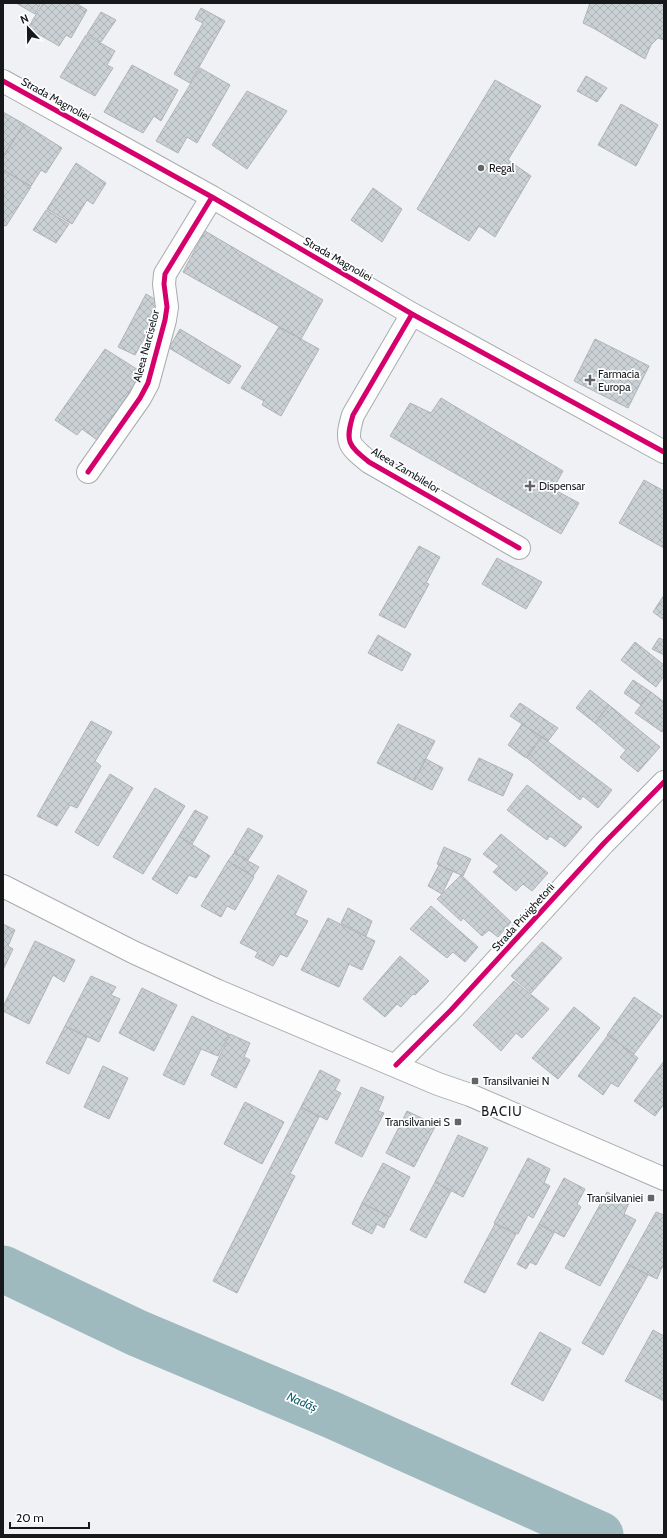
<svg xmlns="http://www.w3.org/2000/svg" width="667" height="1538" font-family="Cabin,sans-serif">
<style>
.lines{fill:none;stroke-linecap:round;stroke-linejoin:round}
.river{stroke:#9fbabf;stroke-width:47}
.building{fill:url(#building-cross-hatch);stroke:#b2b3b5}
.minor-casing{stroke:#a9abac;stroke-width:24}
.primary-casing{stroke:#a9abac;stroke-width:24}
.minor{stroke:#fdfdfd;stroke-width:22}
.primary{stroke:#fdfdfd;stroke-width:22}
.cycleway-casing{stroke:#fdfeff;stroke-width:8}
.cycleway{stroke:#d6006c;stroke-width:5}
.poi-dot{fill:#636466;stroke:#fdfeff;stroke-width:1.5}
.labels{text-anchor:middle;stroke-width:3.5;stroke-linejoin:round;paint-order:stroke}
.street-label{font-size:11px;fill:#17181a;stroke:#fdfeff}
.poi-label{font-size:11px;fill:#17181a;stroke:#fdfeff;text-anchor:start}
.water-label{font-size:12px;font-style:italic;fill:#16626c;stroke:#fdfeff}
.quarter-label{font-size:13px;letter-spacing:1px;fill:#17181a;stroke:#fdfeff}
</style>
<defs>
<pattern id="building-cross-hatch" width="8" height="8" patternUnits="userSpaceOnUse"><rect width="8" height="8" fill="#cad1d5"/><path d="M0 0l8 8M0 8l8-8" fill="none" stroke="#adb3b6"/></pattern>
</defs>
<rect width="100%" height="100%" fill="#eff1f4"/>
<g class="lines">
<path class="river" d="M3,1269L137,1333L332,1415L600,1535"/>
</g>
<path class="building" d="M16,3H41L35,14Z
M43,3H76L87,10L71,38L66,35L59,46L28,28Z
M590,3H664V40L658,38L651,45L645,59L595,29L583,23Z
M201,8L225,21L190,83L174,74L203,23L195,19Z
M101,12L116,20L101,42L87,34Z
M86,35L115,51L107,65L113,68L95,96L60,77Z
M132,65L178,90L161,121L154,116L143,133L104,112Z
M200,68L230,85L197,143L187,137L178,153L156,141Z
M586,76L607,88L597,102L577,91Z
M495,80L541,106L508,160L531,176L495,237L479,226L469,241L417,209Z
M247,91L287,111L247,169L212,145Z
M621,104L658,125L636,166L598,145Z
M3,112L24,124L3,156Z
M24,124L62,148L46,173L41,170L31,186L3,170V157Z
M76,163L106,183L93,204L87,200L72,224L47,209Z
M3,170L31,187L6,226L3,225Z
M373,188L402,209L382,242L351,220Z
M46,210L69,224L56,243L33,230Z
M205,231L323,300L301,339L183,272Z
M146,294L163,304L135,355L118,347Z
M279,327L319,349L281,416L262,405L264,401L241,388Z
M180,329L241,366L229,384L169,348Z
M595,339L649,366L628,408L574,381Z
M105,349L143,373L97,440L82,429L77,435L55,420Z
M441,398L563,471L553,489L579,503L561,534L390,436L410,403L431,413Z
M644,480L664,491V548L619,523Z
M419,546L440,557L426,583L429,584L405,628L379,615Z
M497,558L542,582L526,609L482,584Z
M664,595V620L653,612Z
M378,635L411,654L402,671L368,653Z
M659,638L664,640V655L652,649Z
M635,642L664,665V676L656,687L621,660Z
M633,680L651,692L641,705L624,693Z
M590,690L609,705L595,723L576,708Z
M651,692L664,702V729L662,732L635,713Z
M520,703L558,728L548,741L510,716Z
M609,705L660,747L638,772L620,757L626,750L595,723Z
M91,721L112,732L95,761L101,766L77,808L70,805L57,826L37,816Z
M398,724L435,741L414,781L377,763Z
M522,724L541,737L526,758L508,745Z
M542,737L612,790L598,808L583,796L580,800L527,758Z
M479,758L513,774L503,796L468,780Z
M426,759L443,768L432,790L414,781Z
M110,774L133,788L98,846L75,832Z
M527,785L582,827L565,847L550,836L547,840L507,810Z
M155,788L185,806L143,874L113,857Z
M195,810L208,817L192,844L179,836Z
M248,828L263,836L248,860L234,852Z
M501,834L548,873L532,891L523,884L516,891L493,872L499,866L483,854Z
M179,836L210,856L196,878L189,875L177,894L152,879Z
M444,847L471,859L463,876L437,864Z
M234,853L259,867L253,876L228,861Z
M228,861L254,877L235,910L227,906L221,917L201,906Z
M439,865L453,871L442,894L428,886Z
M278,875L307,891L295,915L308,921L287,957L280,954L273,966L255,957L258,952L240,943Z
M461,875L511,922L498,937L489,930L482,936L463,918L461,921L437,899Z
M431,906L478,947L465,962L453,952L447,958L410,929Z
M348,908L372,921L366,936L341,923Z
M328,918L375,941L362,970L349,964L339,987L301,970Z
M3,924L15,930L8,946L13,949L3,970Z
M35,941L75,960L64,982L53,975L29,1024L3,1011V1007Z
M542,942L562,958L531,993L511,976Z
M400,956L429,981L415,995L413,994L401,1007L397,1004L385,1017L363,999Z
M91,976L116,987L111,995L120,999L99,1042L65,1026Z
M514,981L549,1009L522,1038L516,1033L501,1051L473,1025Z
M142,988L177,1005L154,1051L119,1033Z
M634,997L662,1016L634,1054L607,1035Z
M574,1007L600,1028L558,1079L532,1058Z
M192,1016L229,1034L218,1056L201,1049L184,1085L163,1075Z
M65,1026L87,1037L69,1074L46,1063Z
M230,1034L250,1043L244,1057L250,1060L236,1088L211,1075Z
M608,1035L638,1058L618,1087L611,1083L603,1095L578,1076Z
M664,1061V1104L655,1116L634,1101Z
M103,1066L128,1078L109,1119L84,1107Z
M320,1070L340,1080L335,1090L341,1093L327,1120L301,1107Z
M361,1087L384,1097L378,1111L384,1113L362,1157L335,1143Z
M245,1102L284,1122L262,1164L224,1144Z
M301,1107L319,1117L290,1174L295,1176L237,1293L213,1281Z
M407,1111L436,1125L414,1167L386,1153Z
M458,1135L488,1148L463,1197L435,1182Z
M528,1158L550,1169L544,1183L550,1186L533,1218L528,1215L518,1234L494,1223Z
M383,1163L410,1177L390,1217L362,1203Z
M564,1178L585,1189L577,1204L581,1207L564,1237L539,1224Z
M435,1182L451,1191L426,1238L410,1230Z
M607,1192L629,1203L624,1214L636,1220L600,1286L565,1268Z
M362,1203L389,1217L384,1228L377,1224L372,1234L352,1224Z
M656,1212L664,1215V1268L662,1267L657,1279L627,1264Z
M495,1224L516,1234L485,1293L464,1282Z
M539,1224L554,1233L536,1265L530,1262L526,1269L517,1264Z
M627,1264L648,1275L603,1355L582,1343Z
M653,1330L664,1336V1401L625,1381Z
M540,1332L571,1349L543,1401L511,1384Z"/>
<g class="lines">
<defs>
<path id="minor" d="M3,81L212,197L412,314L664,452
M412,314L353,415C345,442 348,445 369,462L519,548
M88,472L140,398L148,383L165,320L167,307L164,284L165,274L212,197
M396,1065L451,1010L604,843L664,782"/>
<path id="primary" d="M3,886L133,952L218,991L438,1084L470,1095L664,1179"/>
</defs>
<use href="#minor" class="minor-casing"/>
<use href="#primary" class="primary-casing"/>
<use href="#minor" class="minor"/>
<use href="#primary" class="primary"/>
<defs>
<path id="cycleway" d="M3,81L212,197L412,314L664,452
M412,314L353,415C345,442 348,445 369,462L519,548
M88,472L140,398L148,383L165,320L167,307L164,284L165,274L212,197
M396,1065L451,1010L604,843L664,782"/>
</defs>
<use href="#cycleway" class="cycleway-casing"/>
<use href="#cycleway" class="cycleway"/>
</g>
<g class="poi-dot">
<circle cx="481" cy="168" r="4"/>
<path d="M588 374h4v4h4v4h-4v4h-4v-4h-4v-4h4z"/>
<path d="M528 480h4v4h4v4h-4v4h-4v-4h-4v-4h4z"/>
<rect x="471" y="1077" width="8" height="8" rx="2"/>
<rect x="454" y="1118" width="8" height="8" rx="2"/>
<rect x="647" y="1194" width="8" height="8" rx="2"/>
</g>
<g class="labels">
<g class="street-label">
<text transform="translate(56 99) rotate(29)" y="4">Strada Magnoliei</text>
<text transform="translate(338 259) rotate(30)" y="4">Strada Magnoliei</text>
<text transform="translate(146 346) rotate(-75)" y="4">Aleea Narciselor</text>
<text transform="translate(406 470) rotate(31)" y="4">Aleea Zambilelor</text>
<text transform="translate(523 917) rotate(-48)" y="4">Strada Privighetorii</text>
</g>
<g class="poi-label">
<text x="489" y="172">Regal</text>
<text x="598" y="378">Farmacia<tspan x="598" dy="13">Europa</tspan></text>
<text x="539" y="490">Dispensar</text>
<text x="483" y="1085">Transilvaniei N</text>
<text x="450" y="1126" text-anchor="end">Transilvaniei S</text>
<text x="643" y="1202" text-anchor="end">Transilvaniei</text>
</g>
<g class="water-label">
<text transform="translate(302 1402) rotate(23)" y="4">Nadăș</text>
</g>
<g class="quarter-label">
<text x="502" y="1116">BACIU</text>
</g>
</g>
<rect width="667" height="1538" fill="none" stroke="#17181a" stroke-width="8"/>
<g transform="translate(28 28) rotate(338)" stroke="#fdfeff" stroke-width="3" paint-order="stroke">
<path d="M0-3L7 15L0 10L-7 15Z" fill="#17181a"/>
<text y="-6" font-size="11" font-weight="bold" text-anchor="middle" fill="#17181a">N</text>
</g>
<path d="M10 1522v6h79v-6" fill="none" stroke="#17181a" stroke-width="2"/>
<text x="16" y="1522" font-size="12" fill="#17181a" stroke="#fdfeff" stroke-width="3" paint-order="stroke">20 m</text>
</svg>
